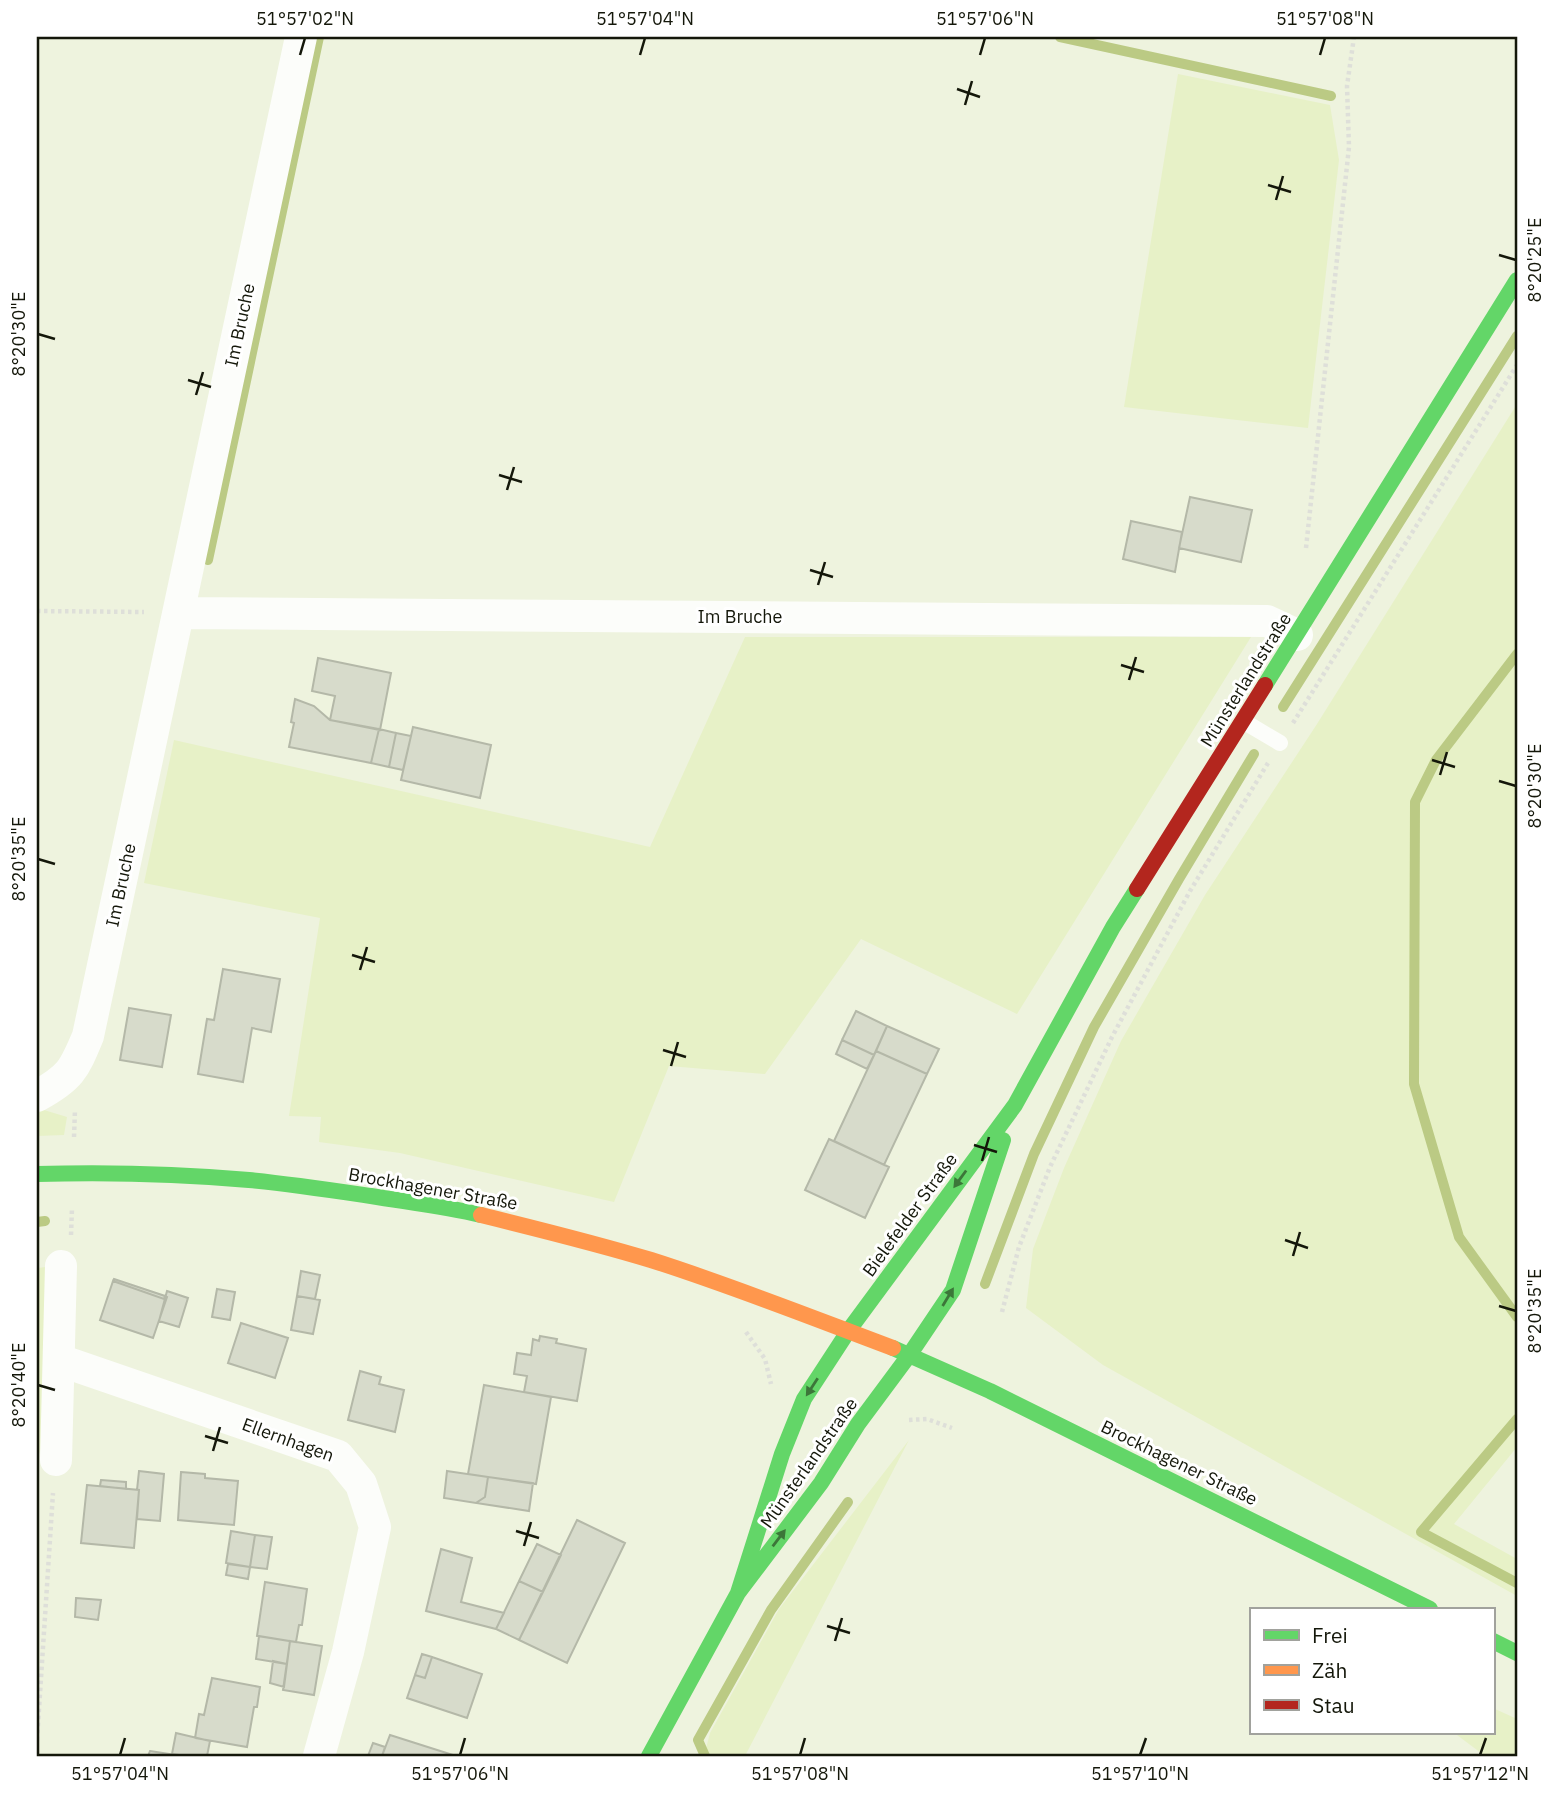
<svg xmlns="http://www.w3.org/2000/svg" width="1554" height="1793" font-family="'IBM Plex Sans',sans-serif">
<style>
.green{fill:#e7f1c7}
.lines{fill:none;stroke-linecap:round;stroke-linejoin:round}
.stream{stroke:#bbca84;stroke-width:10}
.building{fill:#d7dbcb;stroke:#b4b8a8;stroke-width:2}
.path{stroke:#dedfd9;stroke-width:4.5;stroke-dasharray:3.5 3.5;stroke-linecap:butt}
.lane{stroke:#fcfdfa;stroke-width:16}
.street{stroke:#fcfdfa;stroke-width:32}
.fast{stroke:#63d668;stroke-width:16}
.slow{stroke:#ff974d;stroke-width:16}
.jam{stroke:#b3261e;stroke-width:16}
.oneway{fill:#3c7639}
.ticks{fill:none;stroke:#14170a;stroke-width:2.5}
.labels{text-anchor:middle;stroke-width:6;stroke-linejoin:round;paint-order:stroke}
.street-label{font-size:18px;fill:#14170a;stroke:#fff}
.neatline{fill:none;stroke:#14170a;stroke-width:2.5}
.ticks-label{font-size:18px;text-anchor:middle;fill:#14170a}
</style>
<rect width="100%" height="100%" fill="#eef3de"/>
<path class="green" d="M1178,74L1330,105L1339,160L1308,428L1124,407Z
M1517,404V1447L1454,1524L1517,1559V1596L1103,1365L1026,1308L1033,1249L1064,1168L1121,1041L1205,895L1317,724Z
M745,637H1251L1017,1014L861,939L765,1074L669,1066L614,1202L400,1153L319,1142L321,1117L289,1116L320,918L144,883L174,740L650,847Z
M44,1110L67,1117L64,1135L37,1136V1112Z
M46,1267L41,1449L37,1459V1268Z
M909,1440L745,1756H704L710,1733L779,1609Z
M1493,1708L1517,1719V1756H1485L1453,1732H1493Z"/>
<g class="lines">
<path class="stream" d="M1060,37L1331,96
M208,560L319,37
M1517,654L1436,760L1415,802L1414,1084L1459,1237L1517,1317
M1283,707L1517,336
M37,1222L45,1221
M985,1284L1034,1154L1094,1027L1179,879L1254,754
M1517,1419L1421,1532L1517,1583
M705,1756L698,1740L771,1610L848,1502"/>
</g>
<path class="building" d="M1190,497L1252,510L1241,562L1179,548Z
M1131,521L1182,532L1175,572L1123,559Z
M318,658L391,673L380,730L330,720L335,696L312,691Z
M295,699L314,706L330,720L379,729L371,763L289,747L294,723L291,722Z
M413,727L491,745L480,798L401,780Z
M379,729L396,733L389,767L371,763Z
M396,733L411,736L403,770L389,767Z
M223,969L280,979L271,1032L252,1028L243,1082L198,1074L207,1019L214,1020Z
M129,1008L171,1015L162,1067L120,1060Z
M856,1011L887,1026L874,1055L842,1040Z
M887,1026L939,1049L927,1074L876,1051Z
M842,1040L874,1055L867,1069L836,1054Z
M876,1051L927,1074L884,1165L834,1141Z
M829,1139L889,1167L865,1218L805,1190Z
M301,1271L320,1275L315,1299L297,1296Z
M114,1279L165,1296L164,1299L113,1281Z
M113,1281L164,1299L165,1296L167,1297L153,1338L100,1320Z
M217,1289L235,1292L230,1320L212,1317Z
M167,1291L188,1298L179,1327L159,1321Z
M297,1296L320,1300L313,1334L291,1330Z
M241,1323L288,1338L275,1378L228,1363Z
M540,1336L557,1339L556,1343L586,1349L577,1401L524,1392L527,1376L514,1374L517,1353L531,1355L533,1339L539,1341Z
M360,1371L381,1377L379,1384L404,1390L395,1432L348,1420Z
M484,1385L551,1397L536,1484L468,1474Z
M139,1471L164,1474L160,1521L137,1519L139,1490H137Z
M447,1471L488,1477L485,1497L476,1503L444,1498Z
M181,1472L205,1474V1478L238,1481L234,1525L178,1520Z
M488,1477L533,1483L529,1511L476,1503L485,1497Z
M101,1480L126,1482V1489L100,1486Z
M87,1485L139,1490L134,1548L81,1543Z
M577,1520L625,1543L567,1663L519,1640Z
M231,1531L255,1535L250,1567L226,1563Z
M255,1535L272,1537L267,1569L250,1567Z
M537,1544L561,1555L543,1592L519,1581Z
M441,1549L472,1558L461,1602L504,1613L496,1629L426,1611Z
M228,1564L250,1567L248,1579L226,1575Z
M519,1581L543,1592L519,1640L496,1629Z
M265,1582L307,1589L302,1625H299L296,1642L257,1636Z
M76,1598L101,1600L98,1620L75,1617Z
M259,1636L290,1641L287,1664L256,1659Z
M290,1641L322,1646L314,1695L283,1690Z
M422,1654L432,1657L425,1678L415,1675Z
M432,1657L482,1674L467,1718L407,1698L415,1675L425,1678Z
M273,1661L287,1664L284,1687L270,1683Z
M212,1678L260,1687L257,1707H254L247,1747L195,1738L199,1714L204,1715Z
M176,1733L210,1741L207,1756H186L172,1754Z
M390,1735L456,1756H382Z
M373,1743L385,1747L382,1756H368Z
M150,1751L182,1756H148Z"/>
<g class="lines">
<path class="path" d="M1306,548L1349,147L1347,86L1354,37
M37,611L144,612
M1293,723L1517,365
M74,1137L75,1110
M71,1235L72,1208
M1002,1312L1019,1247L1050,1167L1112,1037L1190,891L1268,763
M746,1332L765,1359L771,1384
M909,1420L927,1419L952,1428
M37,1740L53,1493"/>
<path class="lane" d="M1243,721L1280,743"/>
<path class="street" d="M180,613L1267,621L1297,635
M37,1096C70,1078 74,1070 88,1036L301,37
M59,1360L338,1456L361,1484L375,1527L348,1652L319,1756
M56,1460L61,1266"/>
<path class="fast" d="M1265,685L1517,280
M37,1174C106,1172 181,1174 249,1180C290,1184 330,1190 371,1196C407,1202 444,1206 481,1215
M893,1348L990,1391L1430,1609
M738,1593L782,1454L804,1399L849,1330L1015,1105L1113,927L1137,889
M1493,1641L1517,1653
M649,1756L738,1593L821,1483L858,1424L910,1354L953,1290L1003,1140"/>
<path class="slow" d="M481,1215C538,1229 595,1243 651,1260C733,1286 813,1318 893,1348"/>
<path class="jam" d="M1137,889L1265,685"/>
</g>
<defs><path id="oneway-solid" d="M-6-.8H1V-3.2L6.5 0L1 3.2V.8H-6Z" transform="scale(1.75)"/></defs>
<g class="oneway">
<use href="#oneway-solid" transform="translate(960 1179) rotate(126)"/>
<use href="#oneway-solid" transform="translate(948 1297) rotate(-59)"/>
<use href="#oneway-solid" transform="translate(812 1387) rotate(123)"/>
<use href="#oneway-solid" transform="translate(779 1538) rotate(-53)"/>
</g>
<path class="ticks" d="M300,55L305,38M640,55L645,38M980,55L985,38M1320,55L1325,38M957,89L980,97M965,105L972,81M1268,185L1291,192M1276,200L1283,176M1499,255L1516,260M38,334L55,339M188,380L211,387M196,395L203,372M499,475L522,482M507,490L514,467M810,570L833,577M818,585L825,562M1121,665L1144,672M1129,680L1136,657M1432,760L1455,767M1440,775L1447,752M1499,781L1516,786M38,859L55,864M352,955L375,962M360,970L367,947M663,1050L686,1057M671,1066L678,1042M974,1145L997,1152M982,1161L989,1137M1285,1240L1308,1248M1293,1256L1300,1232M1499,1306L1516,1311M38,1385L55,1390M205,1436L228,1443M213,1451L220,1427M516,1531L539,1538M524,1546L531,1522M827,1626L850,1633M835,1641L842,1618M120,1755L125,1738M460,1755L465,1738M800,1755L805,1738M1140,1755L1146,1738M1480,1755L1486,1738"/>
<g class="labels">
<g class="street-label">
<text transform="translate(240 325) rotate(-78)" y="6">Im Bruche</text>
<text x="740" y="623">Im Bruche</text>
<text transform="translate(1246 680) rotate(-58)" y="6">Münsterlandstraße</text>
<text transform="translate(121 885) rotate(-78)" y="6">Im Bruche</text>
<text transform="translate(433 1189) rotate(10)" y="6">Brockhagener Straße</text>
<text transform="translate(910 1215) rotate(-54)" y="6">Bielefelder Straße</text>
<text transform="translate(288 1440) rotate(20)" y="6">Ellernhagen</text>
<text transform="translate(809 1463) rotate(-55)" y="6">Münsterlandstraße</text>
<text transform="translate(1179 1463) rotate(26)" y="6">Brockhagener Straße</text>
</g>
</g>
<rect width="1554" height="1793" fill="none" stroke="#ffffff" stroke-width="77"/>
<rect x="1250" y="1608" width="245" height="126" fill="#ffffff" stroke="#a1a29d" stroke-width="2"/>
<rect x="1264" y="1630" width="35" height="10" fill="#63d668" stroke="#a1a29d" stroke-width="2"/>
<text x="1312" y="1643" font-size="21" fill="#14170a">Frei</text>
<rect x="1264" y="1665" width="35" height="10" fill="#ff974d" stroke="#a1a29d" stroke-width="2"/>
<text x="1312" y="1678" font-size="21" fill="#14170a">Zäh</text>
<rect x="1264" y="1700" width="35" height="10" fill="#b3261e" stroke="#a1a29d" stroke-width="2"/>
<text x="1312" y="1713" font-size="21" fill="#14170a">Stau</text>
<rect x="38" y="38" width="1478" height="1717" class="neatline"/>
<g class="ticks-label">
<text x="305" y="25">51°57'02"N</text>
<text x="645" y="25">51°57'04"N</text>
<text x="985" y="25">51°57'06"N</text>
<text x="1325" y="25">51°57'08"N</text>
<text transform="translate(1535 260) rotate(-90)" y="6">8°20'25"E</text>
<text transform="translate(19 334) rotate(-90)" y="6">8°20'30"E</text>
<text transform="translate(1535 786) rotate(-90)" y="6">8°20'30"E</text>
<text transform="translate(19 859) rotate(-90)" y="6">8°20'35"E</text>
<text transform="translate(1535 1311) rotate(-90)" y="6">8°20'35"E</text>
<text transform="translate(19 1385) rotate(-90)" y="6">8°20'40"E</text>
<text x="120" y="1780">51°57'04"N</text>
<text x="460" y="1780">51°57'06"N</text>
<text x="800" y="1780">51°57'08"N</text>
<text x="1140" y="1780">51°57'10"N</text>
<text x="1480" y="1780">51°57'12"N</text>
</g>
</svg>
